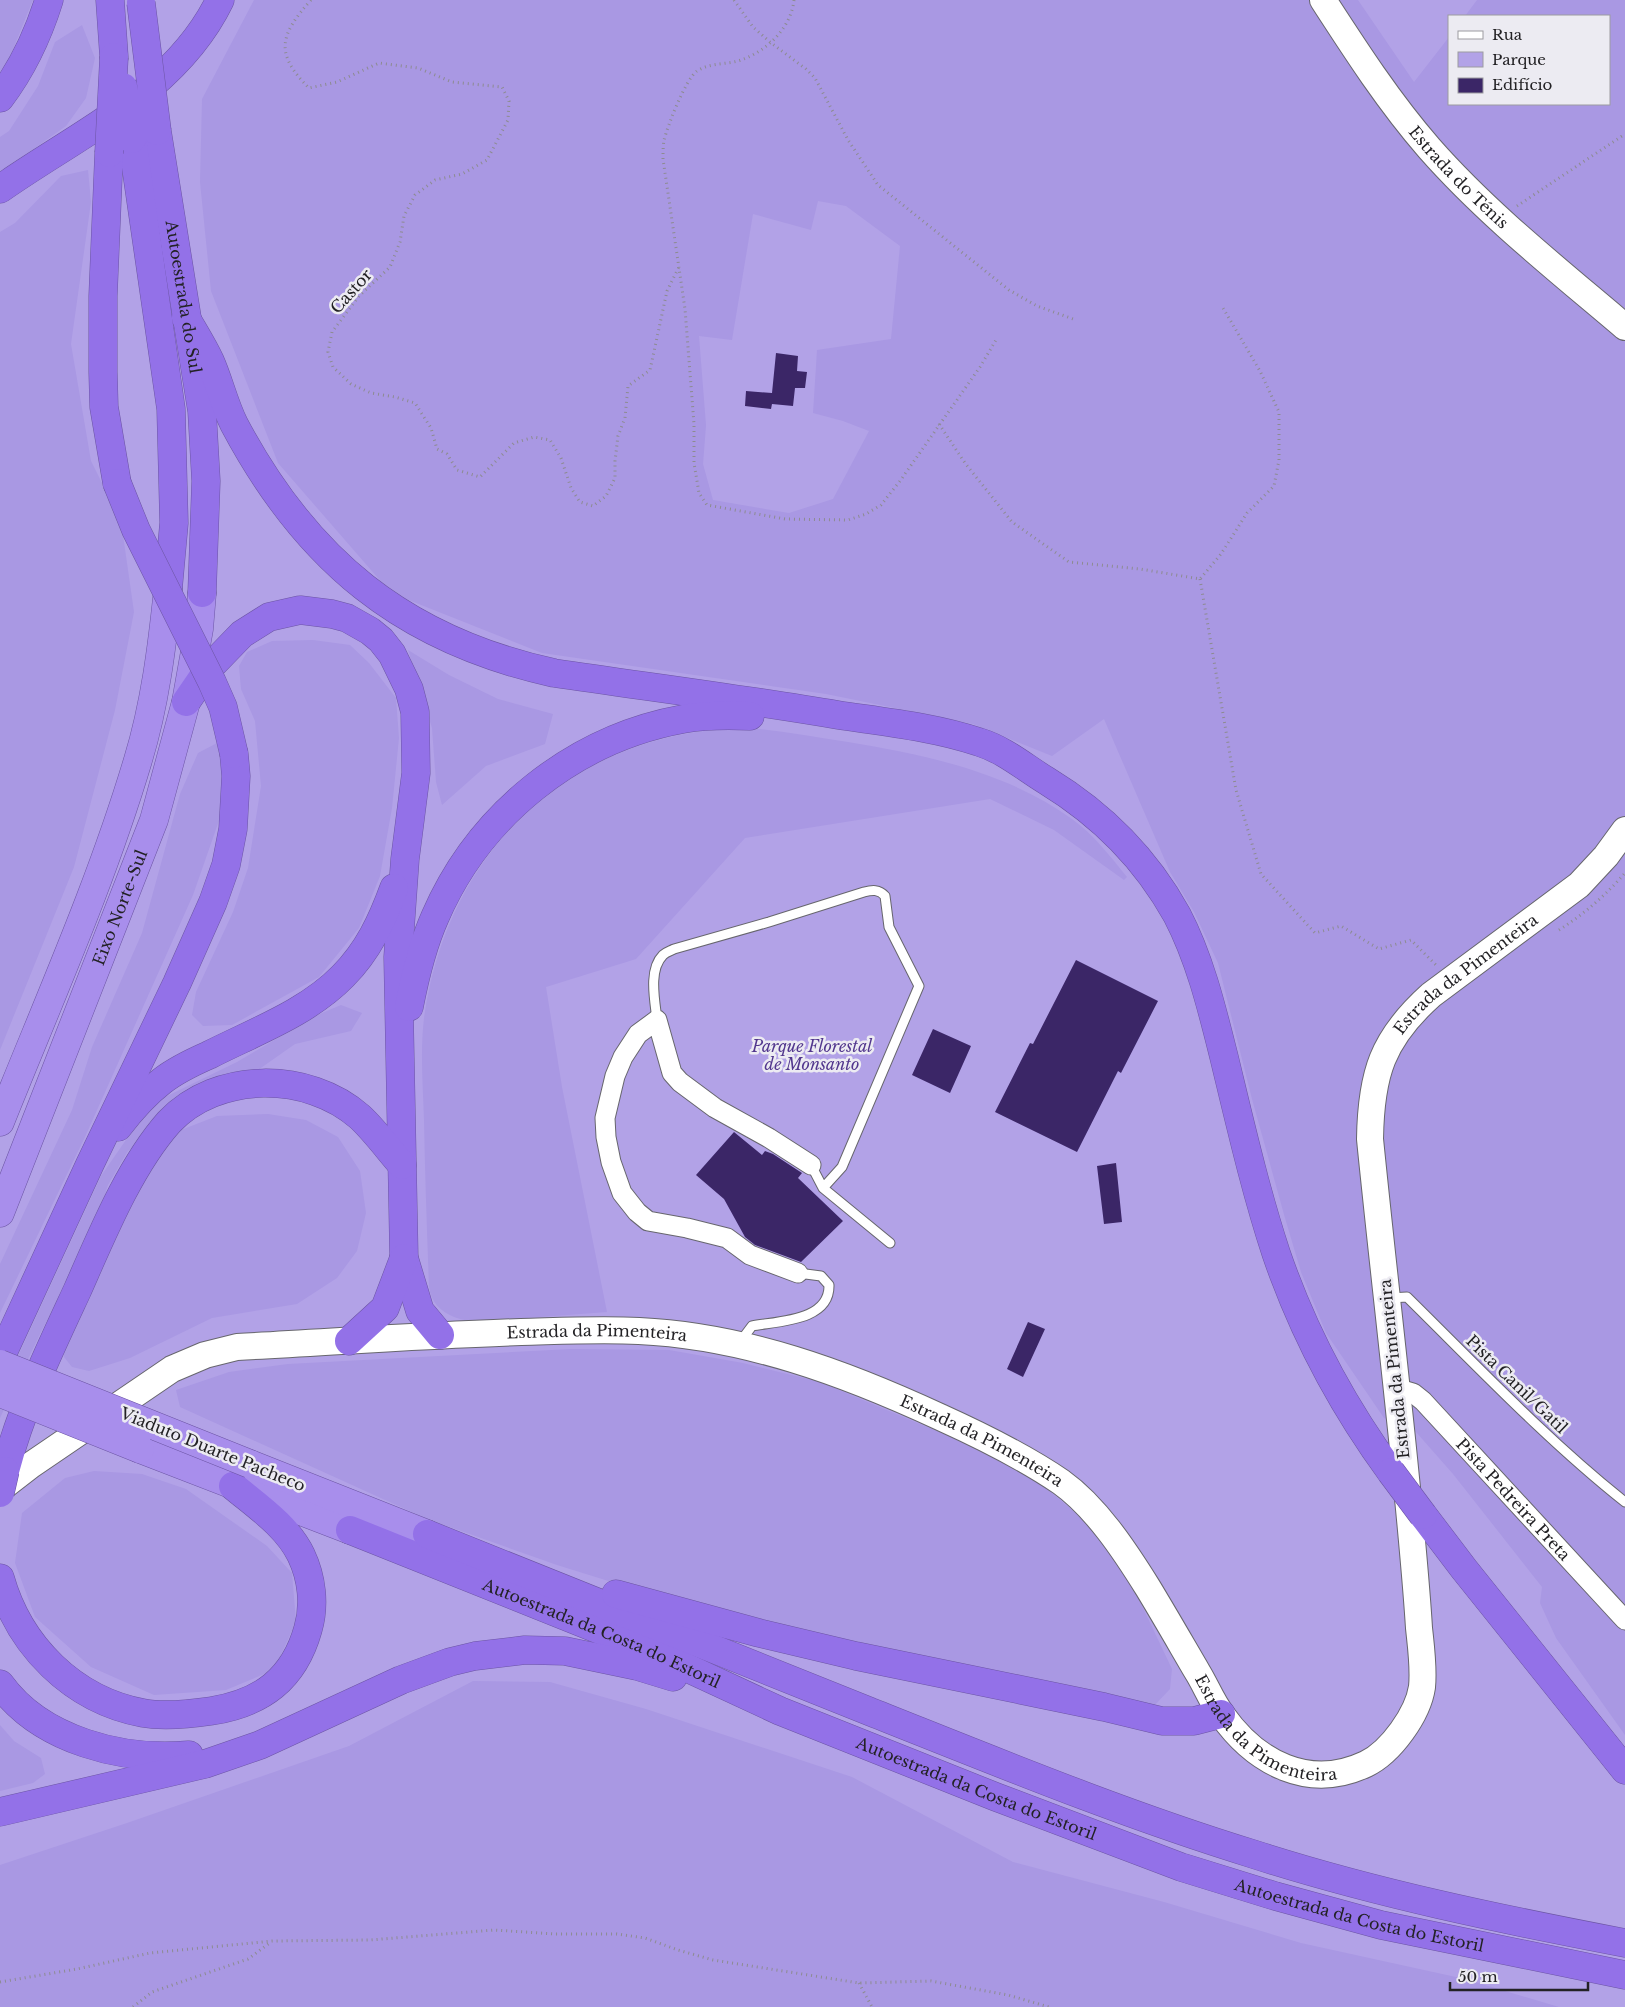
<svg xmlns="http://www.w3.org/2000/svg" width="1625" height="2007" font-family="'Libre Baskerville',serif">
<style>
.green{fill:#b2a2e7;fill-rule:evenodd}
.forest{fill:#a998e3;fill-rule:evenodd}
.building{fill:#3b2667}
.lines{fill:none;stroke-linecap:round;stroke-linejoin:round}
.service-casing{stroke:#67666d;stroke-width:11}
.minor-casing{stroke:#67666d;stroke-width:21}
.secondary-casing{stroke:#67666d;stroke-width:28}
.trunk-casing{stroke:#6c55a4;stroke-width:29}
.motorway-casing{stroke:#6c55a4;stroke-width:29}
.path{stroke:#8d8b91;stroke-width:3;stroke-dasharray:1 4;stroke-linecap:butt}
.service{stroke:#fff;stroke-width:9}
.minor{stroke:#fff;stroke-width:19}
.secondary{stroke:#fff;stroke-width:26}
.trunk{stroke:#a88eec;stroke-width:28}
.motorway{stroke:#9371e8;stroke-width:28}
.trunk-bridge-casing{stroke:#6c55a4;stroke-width:29;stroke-linecap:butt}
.motorway-bridge-casing{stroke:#6c55a4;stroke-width:29;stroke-linecap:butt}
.trunk-bridge{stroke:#a88eec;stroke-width:28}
.motorway-bridge{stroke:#9371e8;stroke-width:28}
.labels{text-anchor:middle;stroke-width:5;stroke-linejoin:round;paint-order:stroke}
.street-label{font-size:16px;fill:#232225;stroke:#ecebf2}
.park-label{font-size:16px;font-style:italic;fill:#52378e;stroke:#ecebf2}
</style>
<rect width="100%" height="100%" fill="#dfdde5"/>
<path class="green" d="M0,0H1625V2007H0ZM1449,16H1609V104H1449Z"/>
<path class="forest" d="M0,0H33L3,74L0,77Z
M254,0H1358L1414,82L1449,37V104H1609V16H1465L1477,0H1625V1735L1556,1638L1540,1603L1542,1587L1453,1474L1416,1432L1384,1418L1326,1333L1301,1272L1285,1218L1252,1099L1218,963L1194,912L1170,872L1104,719L1052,756L973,724L826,694L542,653L391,593L278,463L211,291L200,182L202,99ZM818,201L846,206L900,246L891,339L817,350L813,413L843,421L869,431L833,499L789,513L713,500L703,464L706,425L699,336L732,340L753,214L811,230Z
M82,25L95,58L86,98L66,126L0,173V137L9,131L38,86L55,42Z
M88,170L91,202L71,344L91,461L121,521L134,612L115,710L74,867L0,1050V232L15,223L61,176Z
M313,640L350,645L369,663L396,698L399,738L392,808L380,876L359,928L319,977L232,1025L203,1026L192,1015L196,992L233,912L248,868L261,786L255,721L241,689L239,666L247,652L272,641Z
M408,650L449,675L498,699L553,714L545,744L486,766L442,805L436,782L432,728Z
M750,728C783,731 816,737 848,742C926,755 1007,772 1072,819C1094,835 1110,856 1127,877L1124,880L1054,830L990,799L745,838L636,959L546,987L562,1087L607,1312C581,1314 554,1316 527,1318C504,1320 476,1326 454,1317C440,1311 431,1302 429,1287C427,1231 425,1176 424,1120C423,1087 420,1052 424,1018C448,846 575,729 750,728Z
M217,743L222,771V812L193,895L85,1137L0,1313V1264L72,1110L92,1047L142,933L180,794L198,753Z
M341,1005L362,1013L351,1031L295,1044L258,1070L203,1089L128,1151L108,1185L88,1248L74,1269L41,1332L0,1418V1395L101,1176L137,1124L163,1098L237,1062L315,1016Z
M268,1114L306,1120L338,1137L360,1171L366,1213L357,1251L337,1278L297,1304L212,1318L130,1358L89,1371L72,1367L64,1357L62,1343L148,1167L181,1130L217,1116Z
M571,1349L669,1350L743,1363L820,1382L946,1435L1035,1479L1096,1530L1134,1589L1172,1669L1170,1689L1153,1707L676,1602L557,1565L427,1519L180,1407L176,1390L229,1372L288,1364Z
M94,1471L142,1474L186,1489L267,1546L292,1573L296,1622L274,1670L226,1690L154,1695L91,1667L35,1617L15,1563L22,1513L65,1478Z
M473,1681L550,1682L646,1709L852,1777L1013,1862L1164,1902L1301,1943L1465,1979L1559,2007H0V1865L127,1823L349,1746Z
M0,1725L14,1741L41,1758L45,1774L33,1783L0,1791Z"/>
<path class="building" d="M776,353L798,356L797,371L807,372L805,388H795L793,406L772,404L771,409L745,406L746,391L772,393Z
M1076,960L1158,1001L1121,1073L1118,1071L1077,1152L995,1112L1030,1043L1033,1044Z
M933,1029L971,1046L950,1093L912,1075Z
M734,1132L762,1155L765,1151L773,1154L802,1173L798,1178L843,1221L801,1262L755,1245L745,1237L724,1199L696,1175Z
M1116,1163L1122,1222L1104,1224L1097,1166Z
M1028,1322L1045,1329L1023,1377L1007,1369Z"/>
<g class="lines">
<defs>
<path id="service" d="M657,1020C655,1001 648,970 663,955C666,952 670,951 674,949L769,922L864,892C872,890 879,889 885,896L889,927L919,986L842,1167L823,1188
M811,1165L823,1188L890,1243
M1390,1298L1407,1297C1478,1367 1547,1440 1625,1502
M740,1342L752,1326C779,1321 830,1321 829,1285L821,1276L798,1273"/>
<g id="minor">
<path d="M798,1273L750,1255L727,1238L687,1228L648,1221L637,1212L622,1193L611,1162L606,1137L605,1118L615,1076L623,1057L638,1034L657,1020L672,1073L680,1082L715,1108L769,1138L811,1165"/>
<path id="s1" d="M1396,1388L1413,1393L1423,1401L1625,1620"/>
</g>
<g id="secondary">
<path id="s2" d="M1323,0C1356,51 1389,102 1429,148C1487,214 1558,270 1625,327"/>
<path id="s3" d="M0,1489L31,1465L172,1369L205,1355L237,1347C332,1342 426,1335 521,1332C561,1331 600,1329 639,1331C745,1336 845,1373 940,1417C982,1436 1023,1456 1061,1482C1096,1507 1125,1551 1148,1588C1165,1616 1181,1644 1198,1673C1206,1686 1212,1702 1222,1715C1256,1763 1309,1791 1366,1764C1391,1752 1418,1714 1422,1687C1424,1668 1421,1647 1419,1628C1417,1595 1414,1563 1411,1530C1399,1399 1383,1269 1370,1139C1371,1074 1382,1039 1431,995L1579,885L1606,856L1625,830"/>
</g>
<g id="trunk">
<path d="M0,1122C48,1002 101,884 138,760C155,704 162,647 168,589"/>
<path id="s4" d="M0,1213L154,820L186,702L199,629L202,593"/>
<path d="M140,1449L350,1530"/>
<path d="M250,1464L427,1534"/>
</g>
<g id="motorway">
<path d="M110,0L114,57"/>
<path d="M0,98C22,69 38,35 49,0"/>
<path id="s5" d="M157,131L202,411L206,481L202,593"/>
<path d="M132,139L171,409L174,523L168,589"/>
<path d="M109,153L103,296V372L104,407L117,483"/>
<path d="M0,189C78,134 176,91 220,0"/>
<path d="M186,318C194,332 203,346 210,361C219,381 224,404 234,424C306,560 403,640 554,673C649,687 744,699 838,715C885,722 934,727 979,742C1005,750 1024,767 1047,781C1101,814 1146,859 1177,915C1200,959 1212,1009 1224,1057C1240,1123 1255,1189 1276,1253C1303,1332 1342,1405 1391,1472"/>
<path d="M186,702L210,667L242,634L269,617L300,610L332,614L347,618L370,631L381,640L392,654L409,689L415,712L416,773L405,859L398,957L404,1258L420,1311L440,1335"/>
<path d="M409,1007C415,976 422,946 435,917C479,815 573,739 683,719C705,715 728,715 750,716"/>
<path d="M118,1127C131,1110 145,1094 162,1081C176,1070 193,1062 209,1055C254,1032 307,1013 343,976C368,951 382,921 394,888"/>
<path d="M349,1341L385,1308L404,1258"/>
<path d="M0,1359L90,1164L177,983L213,902L226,865L233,829L236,776L234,754"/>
<path d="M5,1471C21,1409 50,1349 77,1291C101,1237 129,1167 169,1122C217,1071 308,1071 360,1117C375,1131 388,1149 402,1165"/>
<path d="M1423,1515L1464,1569L1625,1770"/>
<path id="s6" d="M350,1530L640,1646L780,1711L996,1797L1181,1867L1275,1896L1381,1925L1625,1975"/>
<path d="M427,1534C575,1594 723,1653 871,1712C997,1762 1123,1814 1253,1854C1374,1893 1500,1919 1625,1943"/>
<path d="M0,1578C19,1646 73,1700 143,1713C165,1717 190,1714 211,1711C262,1703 294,1679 308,1629C315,1605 312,1578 301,1555C287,1526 257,1506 233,1486"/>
<path d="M616,1594L759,1633L856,1656L1104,1707L1162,1721H1194L1221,1714"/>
<path d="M0,1684C41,1741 123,1761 189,1755"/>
<path d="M0,1812L205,1764L260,1745L401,1680L450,1662L475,1656L525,1650L565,1651L637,1666L673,1677"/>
</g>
</defs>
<use href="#service" class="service-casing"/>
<use href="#minor" class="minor-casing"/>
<use href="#secondary" class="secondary-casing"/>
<use href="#trunk" class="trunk-casing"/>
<use href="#motorway" class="motorway-casing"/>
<path class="path" d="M311,0C280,35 274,53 309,88L337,82L379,63L418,68L452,82L502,87L509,101L508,120L487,160L462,174L435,180L415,195L404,216L400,242L390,267L359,296L332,332L328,352L333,367L351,384L371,393L395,397L415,403L431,428L437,449L447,454L457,470L480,477L514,443L534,437L550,440L561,458L571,488L580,502L593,506L606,496L615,478V461L618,436L625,418L628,386L650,370L667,291L679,267
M734,0L753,27L770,42L806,69L815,78L848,140L878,185L1009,290L1037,306L1076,320
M794,0C791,28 767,51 741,60C727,65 711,62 697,71C685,80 668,125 664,140C663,146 663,153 663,159L685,309L694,424V463L699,493L707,505L785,519L848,520L866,514L881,505L900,481L980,367L996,340
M1517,206L1625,134
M939,424L965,463L1012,522L1069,562L1140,569L1200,579L1221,554L1247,513L1274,486L1279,460V412L1260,371L1223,308
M1200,579L1236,790L1261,874L1315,933L1341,926L1379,949L1411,940L1436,965
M1559,930C1584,914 1606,895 1625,873
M0,1982L77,1969L150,1953L272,1941L370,1940L494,1930L555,1934H617L645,1938L678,1950L713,1960L859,1983L931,1981L1008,1995L1049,2007
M859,1983L872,2007
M133,2007L152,1992L248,1959L271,1942"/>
<use href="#service" class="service"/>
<use href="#minor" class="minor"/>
<use href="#secondary" class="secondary"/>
<use href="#trunk" class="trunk"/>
<use href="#motorway" class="motorway"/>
<defs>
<path id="trunk-bridge" d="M0,1364L250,1464
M0,1393L140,1449"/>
<path id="motorway-bridge" d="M141,3L157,131
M123,87L132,139
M109,153L114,57
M117,483L136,530L212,682L223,707L234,754
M1391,1472L1423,1515
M0,1493L5,1471"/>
</defs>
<use href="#trunk-bridge" class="trunk-bridge-casing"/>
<use href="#motorway-bridge" class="motorway-bridge-casing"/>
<use href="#trunk-bridge" class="trunk-bridge"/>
<use href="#motorway-bridge" class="motorway-bridge"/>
</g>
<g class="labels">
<g class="street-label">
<text dy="6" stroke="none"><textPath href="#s2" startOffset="224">Estrada do Ténis</textPath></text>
<text transform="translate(351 291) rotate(-48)" y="6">Castor</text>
<text dy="6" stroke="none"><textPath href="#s5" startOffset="168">Autoestrada do Sul</textPath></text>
<text dy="6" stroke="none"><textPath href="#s4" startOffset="328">Eixo Norte-Sul</textPath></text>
<text dy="6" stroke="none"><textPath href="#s3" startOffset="2436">Estrada da Pimenteira</textPath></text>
<text dy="6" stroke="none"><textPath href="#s3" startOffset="639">Estrada da Pimenteira</textPath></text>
<text transform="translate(1394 1369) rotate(-96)" y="6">Estrada da Pimenteira</text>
<text transform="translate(1517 1384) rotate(44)" y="6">Pista Canil/Gatil</text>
<text dy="6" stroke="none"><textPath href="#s3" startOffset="1044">Estrada da Pimenteira</textPath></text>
<text transform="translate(213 1449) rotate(22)" y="6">Viaduto Duarte Pacheco</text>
<text dy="6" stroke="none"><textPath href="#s1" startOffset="164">Pista Pedreira Preta</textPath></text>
<text dy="6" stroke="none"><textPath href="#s6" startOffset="272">Autoestrada da Costa do Estoril</textPath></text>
<text dy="6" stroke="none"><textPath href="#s3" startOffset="1464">Estrada da Pimenteira</textPath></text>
<text dy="6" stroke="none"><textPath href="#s6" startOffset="678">Autoestrada da Costa do Estoril</textPath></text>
<text dy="6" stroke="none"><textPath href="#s6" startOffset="1082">Autoestrada da Costa do Estoril</textPath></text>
</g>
<g class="park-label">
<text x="812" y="1052">Parque Florestal<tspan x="812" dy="18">de Monsanto</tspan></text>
</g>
</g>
<rect x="1448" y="15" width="162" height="90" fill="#ecebf2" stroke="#9c9ba0"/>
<rect x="1458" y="31" width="25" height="8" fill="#ffffff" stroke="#9c9ba0"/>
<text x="1492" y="40" font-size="15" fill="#232225">Rua</text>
<rect x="1458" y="52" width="25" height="15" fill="#b2a2e7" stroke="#9c9ba0"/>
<text x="1492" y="65" font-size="15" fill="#232225">Parque</text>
<rect x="1458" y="78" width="25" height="15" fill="#3b2667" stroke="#9c9ba0"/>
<text x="1492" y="90" font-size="15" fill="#232225">Edifício</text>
<path d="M1450 1982v8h138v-8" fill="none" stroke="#232225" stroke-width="2.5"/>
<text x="1458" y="1982" font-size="15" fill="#232225" stroke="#ecebf2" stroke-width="4" paint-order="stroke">50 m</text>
</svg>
